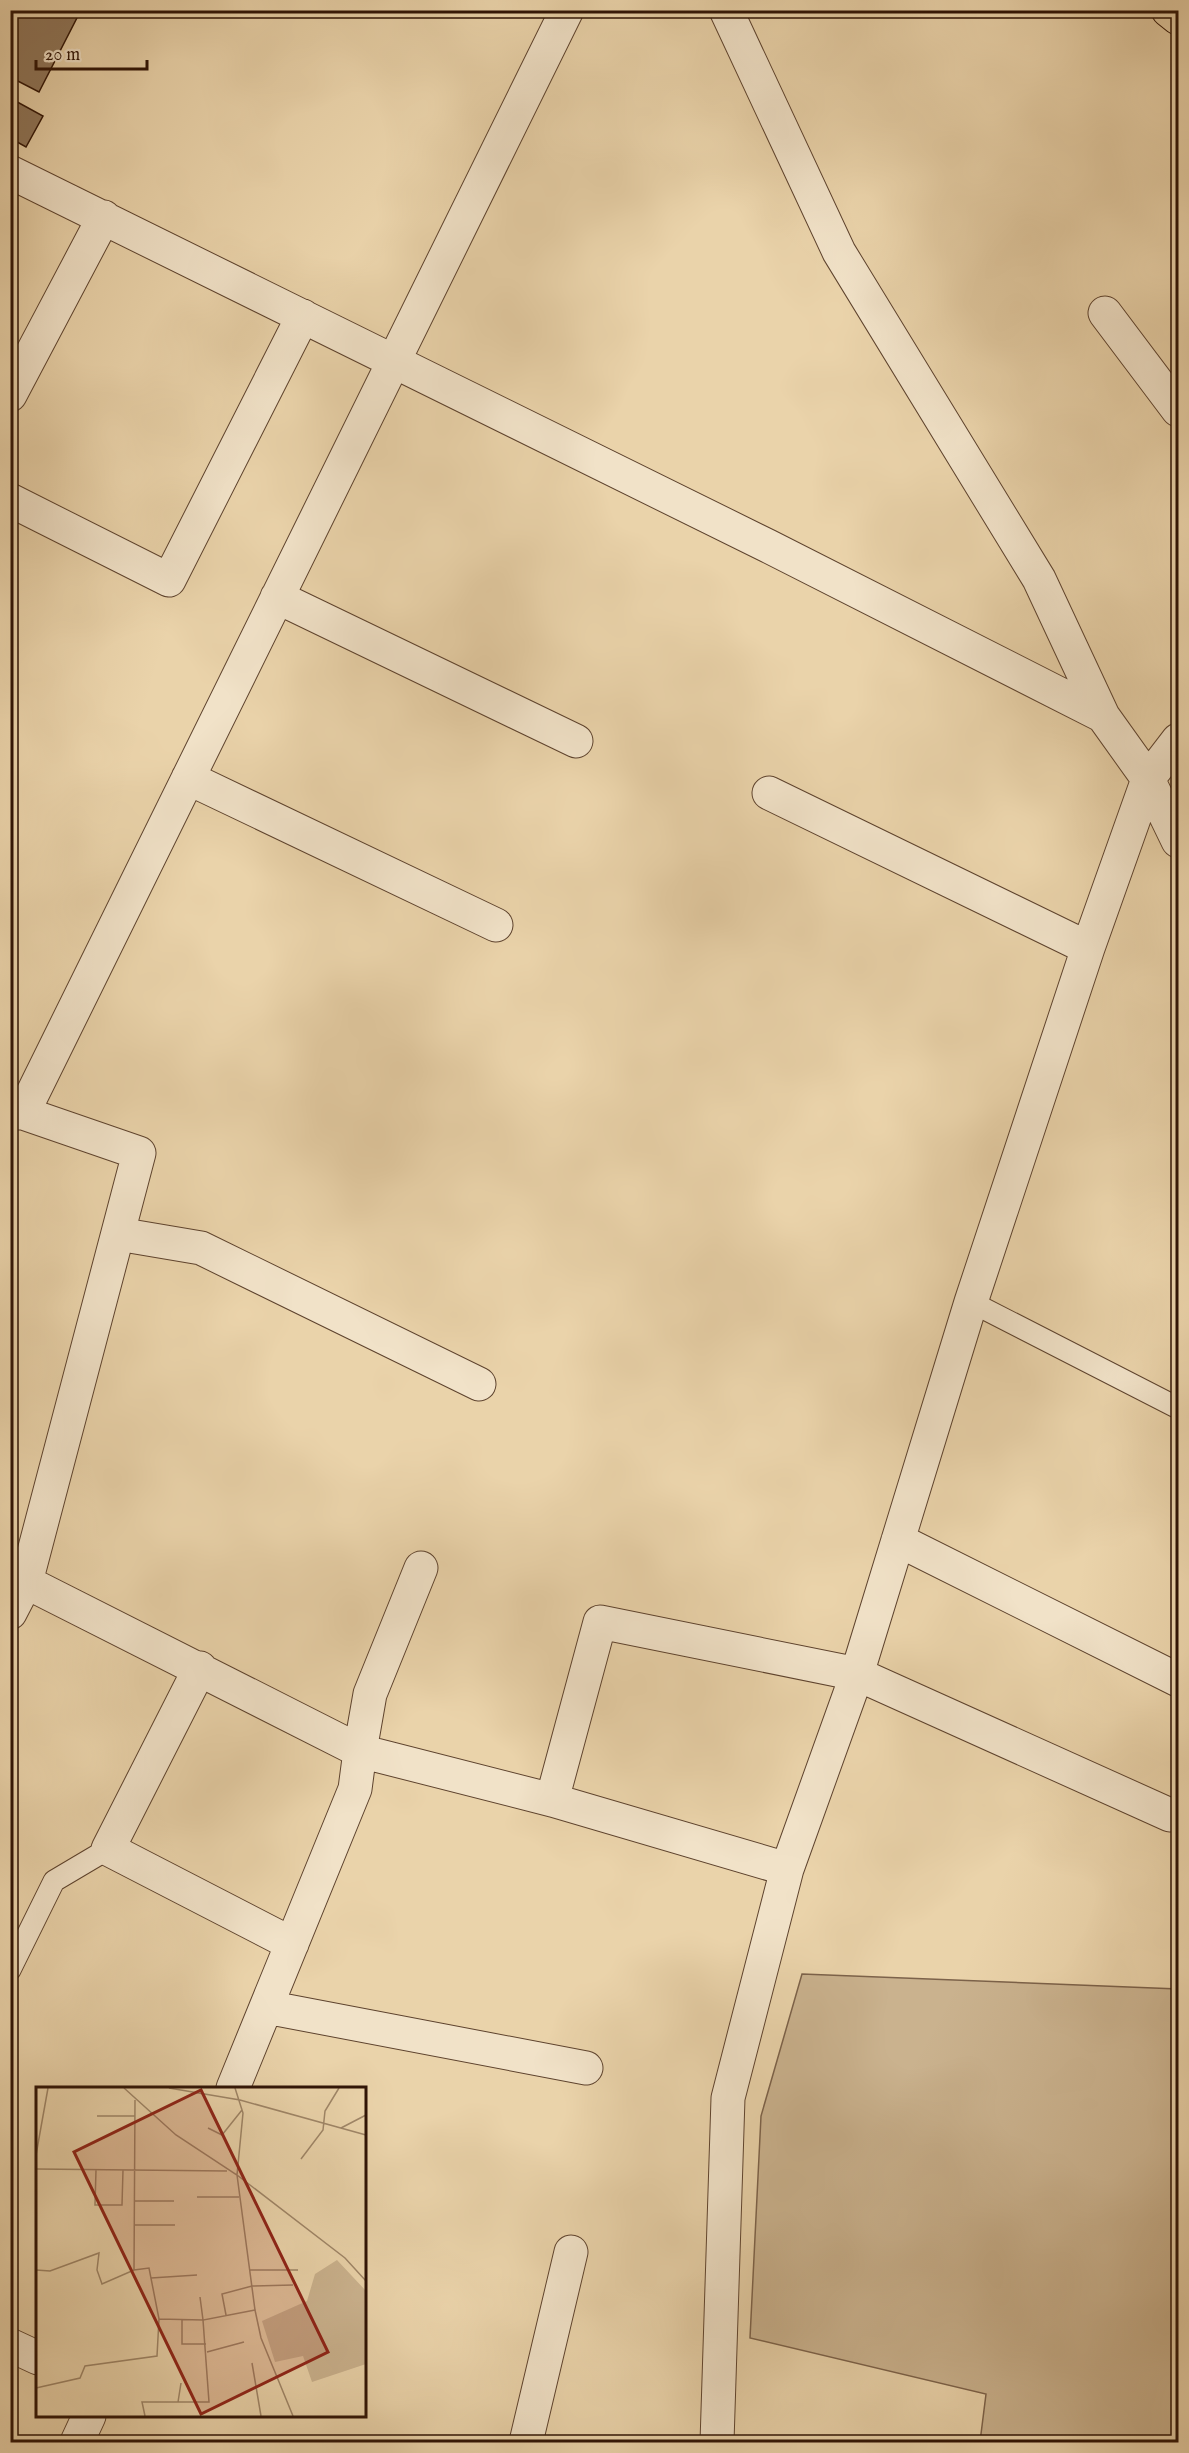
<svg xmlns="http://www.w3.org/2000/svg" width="1189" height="2453" font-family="'IM FELL English',serif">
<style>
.green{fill:#cab28e;stroke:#7c624a;stroke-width:1.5}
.building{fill:#90775b;stroke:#2f1305;stroke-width:1.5}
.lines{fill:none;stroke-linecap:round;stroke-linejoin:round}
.service-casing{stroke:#5e432e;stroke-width:23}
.minor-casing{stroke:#5e432e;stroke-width:35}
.primary-casing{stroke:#2f1305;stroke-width:35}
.service{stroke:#f1e2c8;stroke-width:21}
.minor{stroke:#f1e2c8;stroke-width:33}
.primary{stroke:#ead3aa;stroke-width:33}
.inset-road{fill:none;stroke:#9f8668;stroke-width:1.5}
.view{fill:#8f2418;fill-opacity:0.15;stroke:#8f2418;stroke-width:3}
.inset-edge{fill:none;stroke:#2f1305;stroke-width:3}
</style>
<rect width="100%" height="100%" fill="#ead3aa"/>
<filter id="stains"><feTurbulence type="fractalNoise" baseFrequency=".00333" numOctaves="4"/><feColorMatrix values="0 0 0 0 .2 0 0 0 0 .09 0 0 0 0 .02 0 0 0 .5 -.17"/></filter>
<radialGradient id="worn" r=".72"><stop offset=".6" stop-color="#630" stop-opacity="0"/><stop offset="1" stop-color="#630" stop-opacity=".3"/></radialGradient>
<path class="green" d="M802,1974L1178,1989V2442H980L986,2394L750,2338L761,2116Z"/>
<path class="building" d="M10,10H81L39,92L10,77Z
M10,98L43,116L26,147L10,138Z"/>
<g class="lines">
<defs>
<path id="service" d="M971,1302L1178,1408
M10,1970L54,1881L108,1849"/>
<path id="minor" d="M726,10L839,252L1039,579L1103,716L1148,779L1178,841
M10,172L768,546L1103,716
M1105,313L1178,410
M10,395L104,217
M10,500L169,580L303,316
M277,597L576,741
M188,778L496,925
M769,793L1088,948
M10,1113H23L139,1153L26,1582
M23,1113L567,10
M118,1234L201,1248L479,1384
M898,1540L1178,1680
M10,1613L26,1582L360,1751L370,1694L421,1568
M200,1668L108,1849L292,1944
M552,1800L600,1622L857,1674L1170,1815
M266,2007L586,2068
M233,2088L355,1789L360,1751L552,1800L787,1869
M10,2345L38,2358
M77,2442L89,2416
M526,2442L571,2252
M717,2442L728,2098L787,1869L857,1674L971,1302L1088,948L1148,779L1178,740"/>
<path id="primary" d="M1168,10L1178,18"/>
</defs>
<use href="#service" class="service-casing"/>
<use href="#minor" class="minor-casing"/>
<use href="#primary" class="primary-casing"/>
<use href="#service" class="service"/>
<use href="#minor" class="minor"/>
<use href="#primary" class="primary"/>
</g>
<g transform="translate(36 2087)">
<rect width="330" height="330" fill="#ead3aa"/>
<path d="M301,173L330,204V277L276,295L267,269L239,275L226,234L271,214L279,187Z" fill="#cab28e"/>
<path class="inset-road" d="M88,1L140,48L201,88L309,171L330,194M133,1L204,13L330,48M199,1L207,26L201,88L219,223L225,251L257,329M61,29H99M172,41L186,48L206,23M305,41L330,28M0,68L12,1M265,72L287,43L289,24L303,1M0,82L191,84M60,83L59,118H86L87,83M161,110H203M98,114H138M98,138H139M0,183L14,184L63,166L61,183L66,197L98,183L113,181L123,232M98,183L99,13M214,183H262M115,191L161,188M190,228L186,207L216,199L257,198M146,233V257H170M171,265L208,255M216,276L225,329M0,301L44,291L49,279L121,269L123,232L167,233L164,210M142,315L145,296M109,329L106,315H173L167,233L219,223"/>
<path class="view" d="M165,3L292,265L165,327L38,65Z"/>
<rect width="330" height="330" class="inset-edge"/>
</g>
<rect width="1189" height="2453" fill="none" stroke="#ead3aa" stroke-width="36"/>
<rect x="12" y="12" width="1165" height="2429" fill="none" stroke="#2f1305" stroke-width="3"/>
<rect x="18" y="18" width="1153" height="2417" fill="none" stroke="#2f1305" stroke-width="1.5"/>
<path d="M36 60v9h111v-9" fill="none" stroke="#2f1305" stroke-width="3"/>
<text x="45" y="60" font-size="18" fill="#2f1305" stroke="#f1e2c8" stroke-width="4.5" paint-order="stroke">20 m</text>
<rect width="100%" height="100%" filter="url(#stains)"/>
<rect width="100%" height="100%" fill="url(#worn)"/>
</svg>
